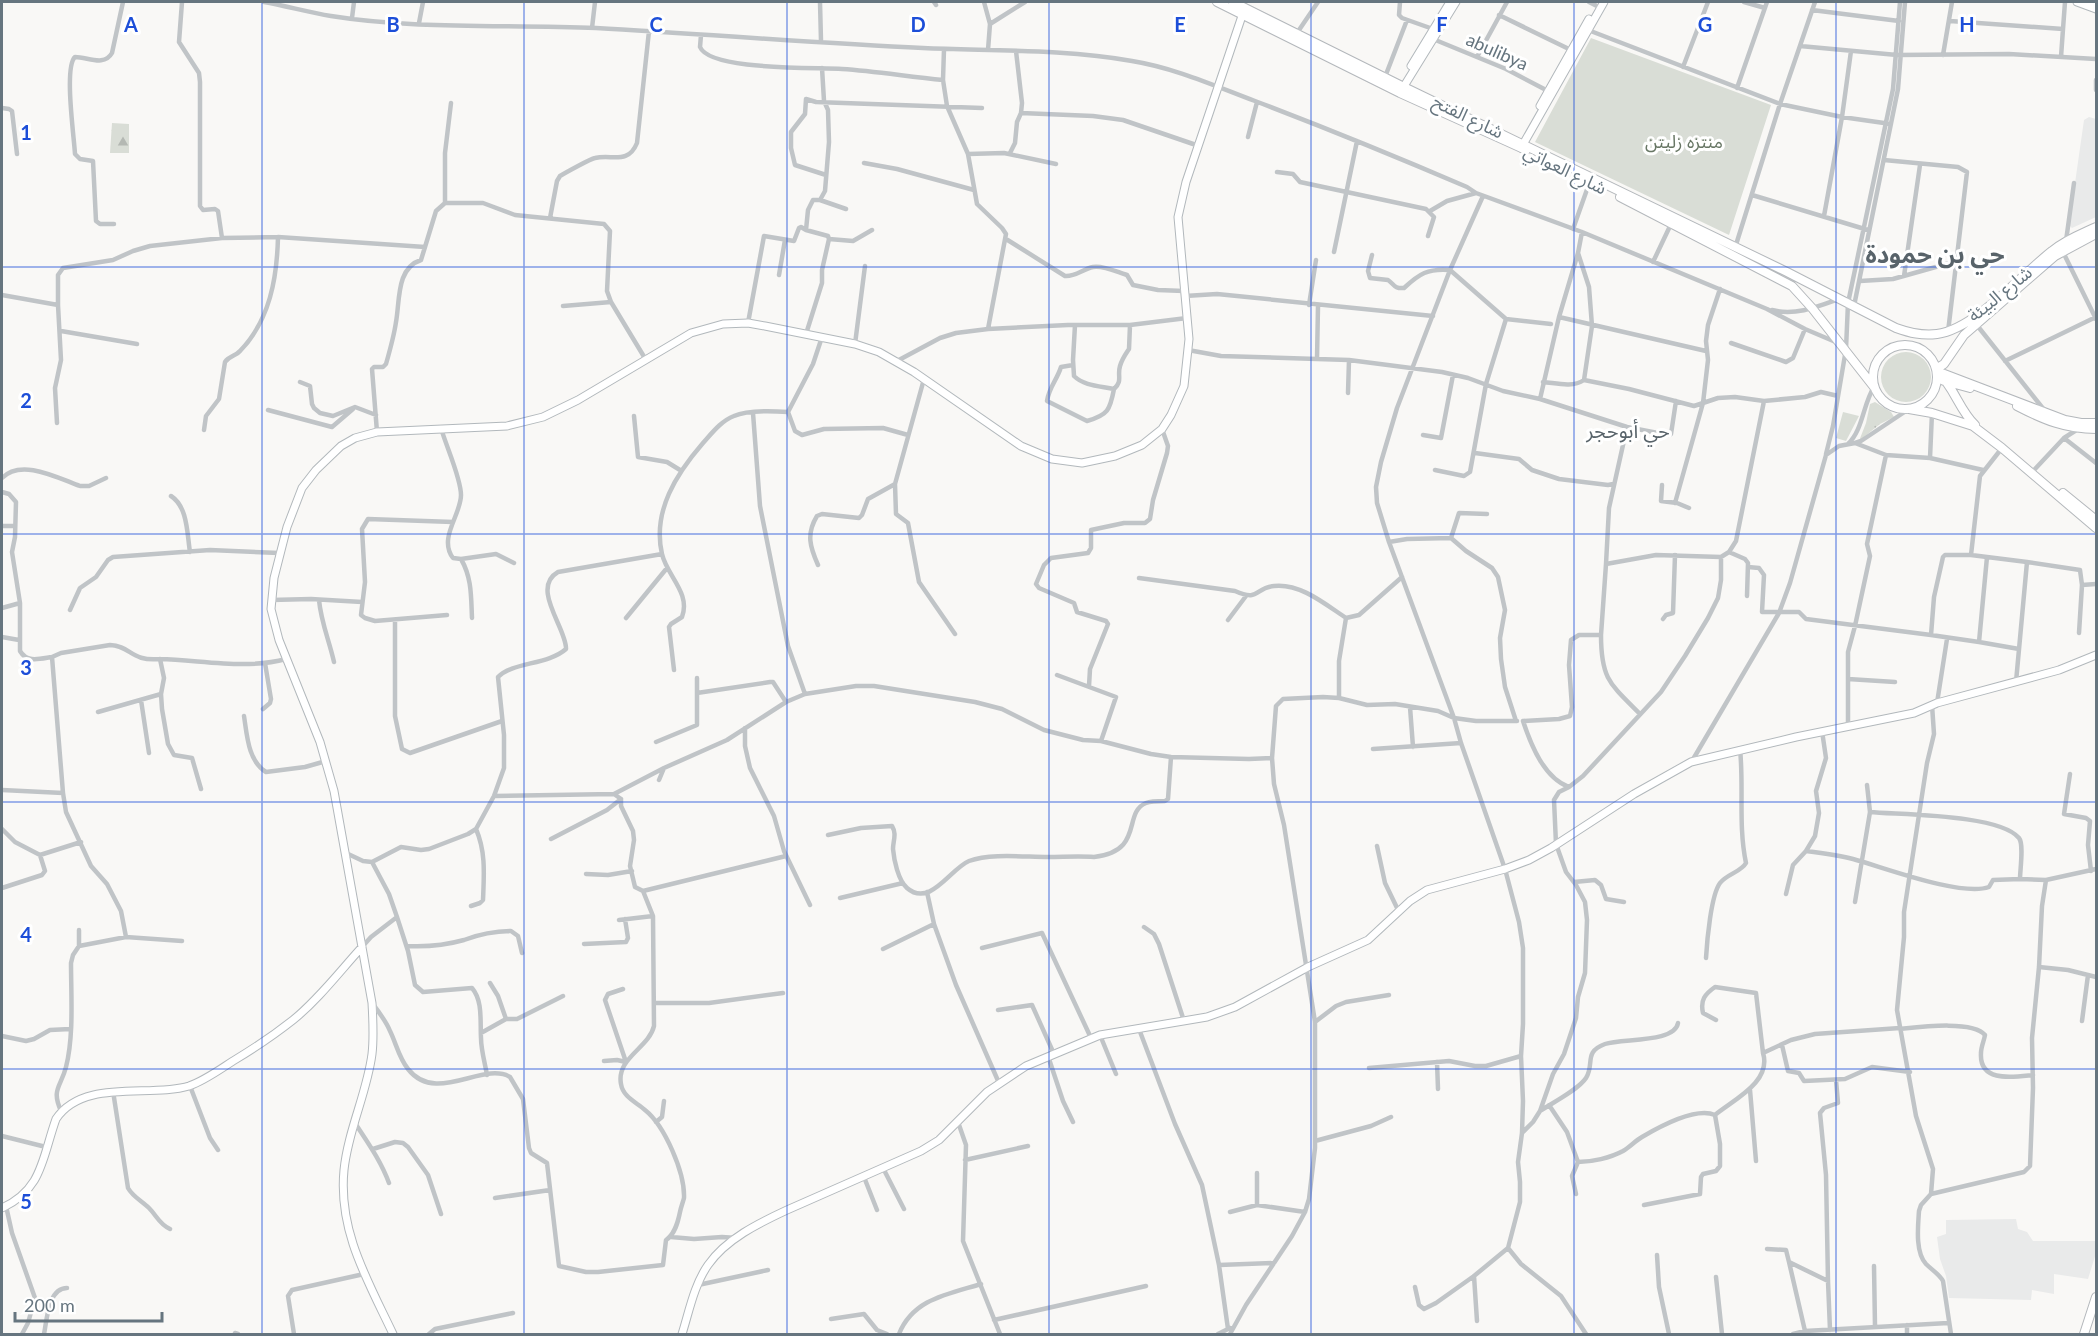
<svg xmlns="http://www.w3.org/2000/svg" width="2098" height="1336" font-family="Lato,'Noto Sans Arabic',sans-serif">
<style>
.built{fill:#e9eaea}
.grass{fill:url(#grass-tufts)}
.forest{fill:url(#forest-firs)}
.garden{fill:#d9ddd6}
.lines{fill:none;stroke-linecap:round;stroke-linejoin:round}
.secondary-casing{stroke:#b2b8bc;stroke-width:9}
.primary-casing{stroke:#b4b8bc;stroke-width:10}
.street{stroke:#c0c4c7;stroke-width:4.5}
.secondary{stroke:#fff;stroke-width:7}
.primary{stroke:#fff;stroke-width:8}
.grid{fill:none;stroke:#1d4ed8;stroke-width:1.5;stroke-opacity:0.55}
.labels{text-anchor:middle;stroke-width:6;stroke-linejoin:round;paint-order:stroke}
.street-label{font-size:18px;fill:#66757f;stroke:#fff}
.park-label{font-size:18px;fill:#687765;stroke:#fff}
.neighbourhood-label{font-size:20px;fill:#58636a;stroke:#fff}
.district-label{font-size:24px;font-weight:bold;fill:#58636a;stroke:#fff}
.grid-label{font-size:20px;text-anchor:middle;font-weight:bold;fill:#1d4ed8;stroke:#fff;stroke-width:6;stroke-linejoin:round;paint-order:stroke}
</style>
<defs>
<pattern id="grass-tufts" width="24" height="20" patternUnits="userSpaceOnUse" patternTransform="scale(1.5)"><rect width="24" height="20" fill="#d9ddd6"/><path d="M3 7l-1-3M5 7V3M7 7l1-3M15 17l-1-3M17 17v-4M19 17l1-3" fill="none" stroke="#b4b8b3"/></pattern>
<pattern id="forest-firs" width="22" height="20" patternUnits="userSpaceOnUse" patternTransform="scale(1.5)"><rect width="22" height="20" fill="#d9ddd6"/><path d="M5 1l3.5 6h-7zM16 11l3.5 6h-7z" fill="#b4b8b3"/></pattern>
</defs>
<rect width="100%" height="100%" fill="#f9f8f6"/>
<path class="built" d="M2089,117L2096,119V217L2072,228L2069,225L2084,120Z
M2016,1219L2018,1229L2027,1232L2033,1241H2096V1253L2088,1279L2054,1274V1294L2032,1290L2031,1300L1949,1298L1946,1276L1940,1259L1937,1237L1946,1234V1220Z"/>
<path class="grass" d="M1875,402L1891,412L1894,417L1880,424L1859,441L1866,423L1870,404Z"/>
<path class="forest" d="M112,123L129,124V153H110Z"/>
<path class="garden" d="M1591,38L1771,105L1729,235L1535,142Z
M1881 377a25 25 0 1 1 50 0a25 25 0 1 1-50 0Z
M1843,412L1859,416L1846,441L1836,438Z"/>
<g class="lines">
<defs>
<path id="secondary" d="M2077,2L2096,9
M2093,2L2096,3
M1411,66L1450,2
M1401,91L1456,2
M1540,106L1589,19
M1521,148L1604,2
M2,1208C43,1189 42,1158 56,1119C83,1078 150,1098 189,1086C204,1081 219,1070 233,1061C253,1049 274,1035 293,1020C319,999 340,971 362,947
M393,1334C368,1281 338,1231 344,1170C348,1130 367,1093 372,1054C374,1037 373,1020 372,1003L334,791L320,742L279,640L271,609L274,578L287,527L302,488L316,470L341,446L355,438L377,432L507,426L543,417L578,400L691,333L723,324L748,323L765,326L855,344L879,352L914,372L1021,446L1052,459L1082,463L1115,456L1142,445L1162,429L1171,415L1184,386L1189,339L1178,217L1186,182L1244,10
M682,1334C689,1312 694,1285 708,1265C726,1239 759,1223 787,1210L921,1151L939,1140L987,1092L1026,1066L1100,1035L1207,1017L1235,1007L1308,967L1368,940L1410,901L1427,890L1505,869L1529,860L1551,848L1634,794L1691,762L1796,737L1914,713L1937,703L2059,670L2096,655"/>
<path id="primary" d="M1217,2L1400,93L1526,150
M1233,2L1404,87L1787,272L1896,328C1910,333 1922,336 1937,334C1975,329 2021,275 2052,251C2065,240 2081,234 2096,227
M1620,197L1792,286L1812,308L1874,387
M1873 377a32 32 0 1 1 64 0a32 32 0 1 1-64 0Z
M1936,369L1944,364L1964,335L2055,256L2096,234
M1937,372C1954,386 1959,410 1975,425
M1939,372L2065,420L2081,423H2096
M1944,381L1970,388
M2017,406C2044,420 2066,429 2096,429
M1909,409L1932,413L1973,426L2002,448L2096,528
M2063,493L2096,520
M2084,1334L2096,1297"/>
</defs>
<use href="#secondary" class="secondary-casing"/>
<use href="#primary" class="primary-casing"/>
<path class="street" d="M182,2L179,42L199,73L200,82V206L203,210L215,209L218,211L222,238
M264,2C286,6 308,12 331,16C418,30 508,24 596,28C705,34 814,43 923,48C990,51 1066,49 1132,61C1175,68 1215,86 1255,101C1326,128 1397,157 1467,187L1476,193L1582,232L1767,309L1805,329L1838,343
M820,2L821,41
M934,2L936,5
M984,2L990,24L988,50
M1400,2L1399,15L1402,18L1433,29
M1589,2L1597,6
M1744,2L1765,8
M1812,10L1899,21
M1499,15L1571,50
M352,18L354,2
M1950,21L2063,29L2061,57
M419,23L423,2
M990,24L1025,2
M592,28L595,2
M2063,29L2065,2
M1588,30L1780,104L1842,117L1891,124
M1297,33L1318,2
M701,35L700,47C710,71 817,67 842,69C876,71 909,77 943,80
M1433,39L1506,69L1548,91
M1800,46L1897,55L2009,54L2096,59
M944,49L943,80L947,106L968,154L977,204L1002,228L1006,234L988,329
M1943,55L1952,2
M1477,57L1507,2
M1683,67L1708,2
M1385,77L1407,20
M2096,80V90
M1737,88L1767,2
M2,108L9,109L12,111L17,154
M1021,113L1093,116L1123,120L1199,146
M1248,137L1257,102
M1010,153L1015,143L1017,122L1021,113L1022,103L1016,51
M968,154L1004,153L1056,164
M1884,160L1958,167L1967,172L1948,332
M864,163L897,169L974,190
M1277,172L1293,174L1300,182L1426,209L1434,217L1428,236
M826,175L795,165L791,148V132L805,114L806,99L816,102L982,108
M1752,195L1868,230
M1483,196L1450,270L1397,408L1381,462L1376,487L1377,503L1389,542L1454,718L1461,743L1505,869L1519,922L1523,948V1024L1521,1056L1523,1101L1522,1133L1518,1162L1520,1182V1202L1508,1248L1521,1264L1561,1296L1586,1334
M820,200L825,191L829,142L828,110L824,101L822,68
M445,203V153L451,103
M1430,211L1447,201L1476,193
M1824,216L1842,117L1851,51
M550,218L557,181L560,176C565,173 590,159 595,158C612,154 628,165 637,143L649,31
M114,224H100L96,221L93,161L80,159L75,154C74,136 64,67 75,57C88,57 104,67 112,53L123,2
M1573,229L1590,181
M1582,232L1578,253L1589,287L1592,326L1584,380
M829,239L853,241L872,230
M1006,239L1065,276C1075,277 1083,269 1093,267C1103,265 1117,272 1127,275L1133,285L1158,290L1184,291
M2066,241L2074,183
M1735,248L1780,104L1815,2
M1334,252L1357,141
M2063,252L2096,319
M1372,255L1368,271L1370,278L1388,280C1394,284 1394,289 1404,288C1419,274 1428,268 1450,270L1506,319L1551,324
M1653,262L1671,224
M779,275L785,240
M1904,276L1920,165
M1860,281L1893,279L1957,261
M2,295L58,305V275L63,268L113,260L133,251L150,246L222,238L278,237L425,247L436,211L445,203H483L515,215L604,224L610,231L607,291L611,302L646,360
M1185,296L1217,294L1433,316
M1309,305L1316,260
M563,306L611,302
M1854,306L1898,89L1905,2
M1772,310C1795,316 1817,307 1839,299
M1559,317L1706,351
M748,323L764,236L794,241L799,228L801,227L806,230L808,210L813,200H820L846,209
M1976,324L2045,411
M1075,325L1073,360L1074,376C1084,386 1100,386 1114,389C1123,381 1117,376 1120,366C1122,359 1125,355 1129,349L1130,325
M61,331L137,344
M806,334L822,283V270L829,239L828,236L806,230
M1731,343L1786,362L1793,358L1805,329
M855,344L865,266
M1188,350L1221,356L1317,359L1318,306
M1317,359L1349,360L1348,393
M1349,360L1442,372L1468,378L1503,391L1540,399L1559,317L1578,253
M897,361L940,338L956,333L988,329L1068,325H1130L1187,318
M2005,361L2096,317
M1073,365L1061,367C1057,380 1049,387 1047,401L1087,421C1108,415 1110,410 1114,389
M300,382L310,386L312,404L314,408L320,413L333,416L355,407L376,415
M1543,382C1556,383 1572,388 1584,380L1629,389L1694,406L1718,398L1735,397L1764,401L1805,397L1821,392L1838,396
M1540,399L1627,427L1668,435L1671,434L1676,401
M268,410L332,427L353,409
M788,412L795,431L802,435L824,429L883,428L908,435
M753,413L760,506L788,646L805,694
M634,416L638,457L667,462L680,470
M57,423L55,388L61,360L58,305
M441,428C446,446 461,478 461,495C461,515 438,538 453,558L461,559L496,554L514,563
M204,430L206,416L219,399L225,362C229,356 236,356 240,351C270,320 277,278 278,237
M377,432L372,369L374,367H383L386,364C390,350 394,336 396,322C400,301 396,268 421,260L425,247
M1423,435L1441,438L1453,375
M2064,438L2096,463
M1855,443L1861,441L1909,409
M1848,444C1863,430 1863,404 1874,387
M2002,448L1980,476L1971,555L2027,562L2016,682
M1475,453L1519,459L1532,470L1559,479L1608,485L1613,484
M1826,454L1833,426L1846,349L1848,303L1893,89L1900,2
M1930,458L1932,413
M2035,469L2064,438L2078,429
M1435,470L1464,476L1470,472L1486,384L1506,319
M2,478C21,458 58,478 80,486H89L106,478
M895,484L896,514L908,523L919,582L955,634
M1662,485L1661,501L1677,503L1689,508
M2,492L9,494L16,502L15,537L12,552L20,603V651C27,663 39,659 52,657
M171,496C188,507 187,534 190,552
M1675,503L1703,403L1708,360L1706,341L1708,325L1720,289
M2,526H14
M1451,538L1459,513L1487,514
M1389,542L1407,539L1451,538L1466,551L1492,568L1498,577L1505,610L1500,638L1501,659L1505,687L1516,721
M1729,552L1745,559L1748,563L1747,596
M1971,555H1945L1943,557L1934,597L1931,635L1979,642L1987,557
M461,559C472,578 471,597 472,618
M2027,562L2080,570L2082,585L2079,633
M1606,564L1609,508L1627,427
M818,565C810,547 806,534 817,516L822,514L859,518L862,515L868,499L895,484L924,379
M1748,567L1759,568L1764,575L1762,612H1799L1806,619L1931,635
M1139,578L1235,591C1260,602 1254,588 1274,586C1300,583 1325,604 1346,618
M2082,585L2096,584
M271,600L311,599L362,602
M319,600C321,622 329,640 334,662
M2,608L20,603
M70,610L80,588L96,577L108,560L113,557L210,550L279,553
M447,615L375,621L365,618L361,615L365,582L362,529L368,519L453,522
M626,618L667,568
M1663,619L1666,615L1673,613L1675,555
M395,620V716L402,749L410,753L502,721
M1228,620L1246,596
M1601,635C1601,679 1610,684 1640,714
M2,637L19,640
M1979,642L2019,649
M160,659L164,678L161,694L162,709L168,744L174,755L192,758L201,789
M674,670L669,627L671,624L682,617C691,593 667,576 662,554C652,511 677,473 703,443C712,433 721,421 734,416C747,410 774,411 788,412L813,364L822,337
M1057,675L1116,697L1101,741
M1848,679L1895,682
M1089,686L1090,669L1108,624L1106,621L1077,612L1074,603L1039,588L1036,584L1044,565L1051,558L1088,553L1091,548V530L1124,523H1145L1150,519L1153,500L1167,453L1168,446L1162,429
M697,693L770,682H773L786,702
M1339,698L1367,705L1395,704L1438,711L1454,718L1476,721H1517
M141,700L149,753
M1937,703L1947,639
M1932,705L1934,734L1927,763L1904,912V937L1897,1010L1916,1116L1933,1169L1931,1194L1921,1205L1919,1211C1918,1226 1915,1252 1926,1264C1932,1270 1939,1274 1943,1281L1951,1334
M1410,707L1413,747
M263,709L270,703L271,699L265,663
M98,712L161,694
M244,716C247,735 248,761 266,772L305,767L326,761
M1848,726V652L1855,626L1870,556L1867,544L1886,455
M745,728V746L750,768L774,816L784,851L810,905
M656,742L697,725V678
M1373,749L1461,743
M1692,761L1779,613L1790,583L1826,455L1839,446L1855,443L1886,455L1930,458L1983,470
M2070,774L2064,814L2086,818L2090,821L2088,845L2091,871
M659,780L664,768L727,740L786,702L805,694L856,686H874L975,702L1002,709L1044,730L1083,740L1101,741L1151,754L1171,757L1249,759L1272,758
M1867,785L1870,812C1900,815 1999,814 2019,838C2024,844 2020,870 2020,879L2046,880L2096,869
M1569,787L1583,776L1661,692L1685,656L1708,618L1718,598L1721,580V557
M2,790L63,793L52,657L61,653L110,645C131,646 131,662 160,659C201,660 246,670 286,659
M63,793L66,812L91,866L107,884L121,911L126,937
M614,794L664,768
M2,829L15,842L40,855L45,871L42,875L2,888
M828,835L861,828L892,826C897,834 893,841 893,849C894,860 898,880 907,888C930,908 950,869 969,861C991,853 1024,857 1048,857C1063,857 1079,856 1094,857C1145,851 1122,813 1146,803C1151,801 1159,801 1165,801L1168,799L1171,757
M551,839L607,810L621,799
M1377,846L1385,883L1399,912
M1806,851L1815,836L1819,813L1816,791L1826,758L1822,731
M346,853L363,861L372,862L401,847L421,850L429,849L468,834L476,829L494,796L504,768V735L498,677C512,662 548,665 566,649C567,629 530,588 558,572L662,554
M40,855L81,842
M372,862L389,894L397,917L408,951L415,985L423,992L472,988C483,1001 480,1021 481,1038C481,1050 485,1063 487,1075
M586,874L608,875L632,871
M1574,882L1595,880L1601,885L1606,899L1624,902
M643,891L786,856
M1786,894L1793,865L1806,851C1822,853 1838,855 1853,859C1883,867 1961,897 1989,887L1993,880L2020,879
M840,898L903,883
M1855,902L1870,812
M471,906L480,903L483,900C484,875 486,852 476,829
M619,920L653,916
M934,924L956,985L999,1083
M1144,927L1154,934L1159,944L1184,1021
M584,944L626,942L628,938L625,919
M79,946V930
M407,946C425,947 446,945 464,940C480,934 494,931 511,931L518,936L522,953
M362,947L371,937L397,917
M982,948L1042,933L1091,1038
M883,949L934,924L927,892
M1706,958C1707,941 1711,895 1720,883C1727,874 1741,872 1746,863C1738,825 1744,787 1740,749
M2039,967L2068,970L2088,975
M623,989L608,994L605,1000L626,1062
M372,1003C379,1012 386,1021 390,1031C396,1043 399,1058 408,1069C436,1105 483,1061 510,1077L523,1099L529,1148L531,1153L547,1163L559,1266L586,1272H598L663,1265L666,1240C675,1234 678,1222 680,1212C681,1207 683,1202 684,1198C685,1173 665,1126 645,1110C636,1102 623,1097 621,1084C616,1058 649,1048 654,1026L653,916L643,891L635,887L630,866L634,840L633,831L621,806V799L614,794L494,796
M655,1003H709L783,993
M998,1010L1032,1005L1054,1054
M506,1019H517L563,996
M1716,1020L1703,1013C1700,1000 1705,994 1715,987L1756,993L1763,1053L1791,1040L1815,1034L1900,1028
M2082,1021L2088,975L2096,977
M1315,1022L1336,1006L1346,1002L1389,995
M1139,1029L1175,1124L1202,1185L1219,1265L1228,1329
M1900,1029C1919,1027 1973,1020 1985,1035C1984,1041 1981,1047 1981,1053C1979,1083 2013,1077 2033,1075
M481,1033L506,1019L498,996L490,983
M1100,1035L1116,1074
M2,1036L26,1041L34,1039L50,1030L70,1029
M1782,1045L1788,1071L1799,1073L1804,1081L1845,1079L1872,1067L1910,1072
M1048,1056L1063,1101L1073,1122
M604,1061L617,1060L626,1062
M1437,1062L1438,1089
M1369,1068L1449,1061L1475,1066H1486L1521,1056
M190,1086L210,1138L218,1150
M1750,1090L1756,1161
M113,1091L128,1188C133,1197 142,1201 149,1208C157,1216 159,1224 170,1229
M1549,1105L1567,1132L1578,1162L1572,1176L1576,1194
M61,1111C51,1089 61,1087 66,1067C74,1036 71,995 71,963L73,955L79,946L126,937L182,941
M1540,1111C1552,1103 1578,1090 1586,1078C1595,1064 1583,1052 1605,1044C1622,1038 1675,1043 1678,1023
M656,1122L662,1117L664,1101
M958,1122L966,1145L963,1241L1000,1334
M355,1123C368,1143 381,1161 389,1183
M1522,1133L1533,1122L1540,1111L1553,1074L1564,1054L1576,1018L1578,997L1585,973L1587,920L1585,902L1576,885L1566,872L1556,844L1554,800L1559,792L1569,787C1544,778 1531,745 1523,721L1559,719L1570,716L1572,707L1569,665L1571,640L1579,635H1601L1606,564L1656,555L1721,557L1729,552L1736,541L1764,401
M2,1136L46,1147
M1315,1141L1371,1126L1391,1117
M373,1149L395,1142L403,1143L408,1147L428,1175L441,1214
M965,1160L1028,1146
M1578,1162C1592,1162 1610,1158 1623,1151C1630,1147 1635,1141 1642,1137C1659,1127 1696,1107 1715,1115
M883,1168L904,1209
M864,1177L877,1210
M1931,1194L2024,1172L2030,1166L2033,1088L2032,1038L2039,967L2042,906L2046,880
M495,1198L550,1190
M1257,1205V1173
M1644,1205L1700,1194L1701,1177L1703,1174L1716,1171L1720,1166V1144L1715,1115C1733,1100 1772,1082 1763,1053
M6,1206L12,1233L35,1298L28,1323L22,1334
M1230,1212L1257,1205L1305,1212
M671,1237L694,1239L722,1237L737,1238
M1767,1249L1786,1250L1789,1262L1828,1281
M1657,1255L1659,1287L1669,1334
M1789,1262L1805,1331
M1219,1265L1274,1263
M1874,1266L1875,1326
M1474,1276L1477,1321
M1716,1277L1722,1334
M698,1285L768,1270
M1415,1287L1419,1305L1424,1309L1436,1303L1474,1276L1508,1248
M831,1319L864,1314L877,1330L887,1334
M994,1320L1146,1286
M1830,1330L1828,1281L1826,1175L1820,1113L1824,1108L1838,1103L1836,1080
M235,1333L238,1334
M44,1334C47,1320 48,1288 67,1288
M294,1334L288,1296L292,1290L364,1274
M429,1334L435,1329L513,1313
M899,1334C913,1299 948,1294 981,1284
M1218,1334L1230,1328
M1230,1334L1246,1305L1292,1236L1305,1212L1309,1199L1315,1148V1022L1284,825L1274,784L1272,758L1276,706L1283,699L1323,697L1339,698V661L1346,618L1359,615L1402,577
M1793,1334L1805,1331L1948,1323
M1907,1334V1325"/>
<use href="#secondary" class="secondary"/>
<use href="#primary" class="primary"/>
</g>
<path class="grid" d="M262,2V1334M524,2V1334M787,2V1334M1049,2V1334M1311,2V1334M1574,2V1334M1836,2V1334M2,267H2096M2,534H2096M2,802H2096M2,1069H2096"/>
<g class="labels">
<g class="street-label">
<text transform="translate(1497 52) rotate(24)" y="6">abulibya</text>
<text transform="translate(1468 117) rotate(26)" y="6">شارع الفتح</text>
<text transform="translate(1565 170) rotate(26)" y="6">شارع العواتي</text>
<text transform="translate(2000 294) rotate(-39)" y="6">شارع البيئة</text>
</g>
<g class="park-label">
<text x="1684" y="148">منتزه زليتن</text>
</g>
<g class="neighbourhood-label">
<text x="1628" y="438">حي أبوحجر</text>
</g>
<g class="district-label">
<text x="1935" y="263">حي بن حمودة</text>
</g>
</g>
<g class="grid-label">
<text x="131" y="32">A</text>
<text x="393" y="32">B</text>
<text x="656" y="32">C</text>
<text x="918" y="32">D</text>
<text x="1180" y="32">E</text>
<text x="1442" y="32">F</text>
<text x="1705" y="32">G</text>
<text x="1967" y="32">H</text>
<text x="26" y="140">1</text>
<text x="26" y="408">2</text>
<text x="26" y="675">3</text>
<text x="26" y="942">4</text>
<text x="26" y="1209">5</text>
</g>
<rect width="2098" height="1336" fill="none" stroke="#66757f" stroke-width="6"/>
<path d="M15 1312v9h147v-9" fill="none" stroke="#66757f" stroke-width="3"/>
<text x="24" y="1312" font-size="18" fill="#66757f" stroke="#ffffff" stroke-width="4.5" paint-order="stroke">200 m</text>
</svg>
